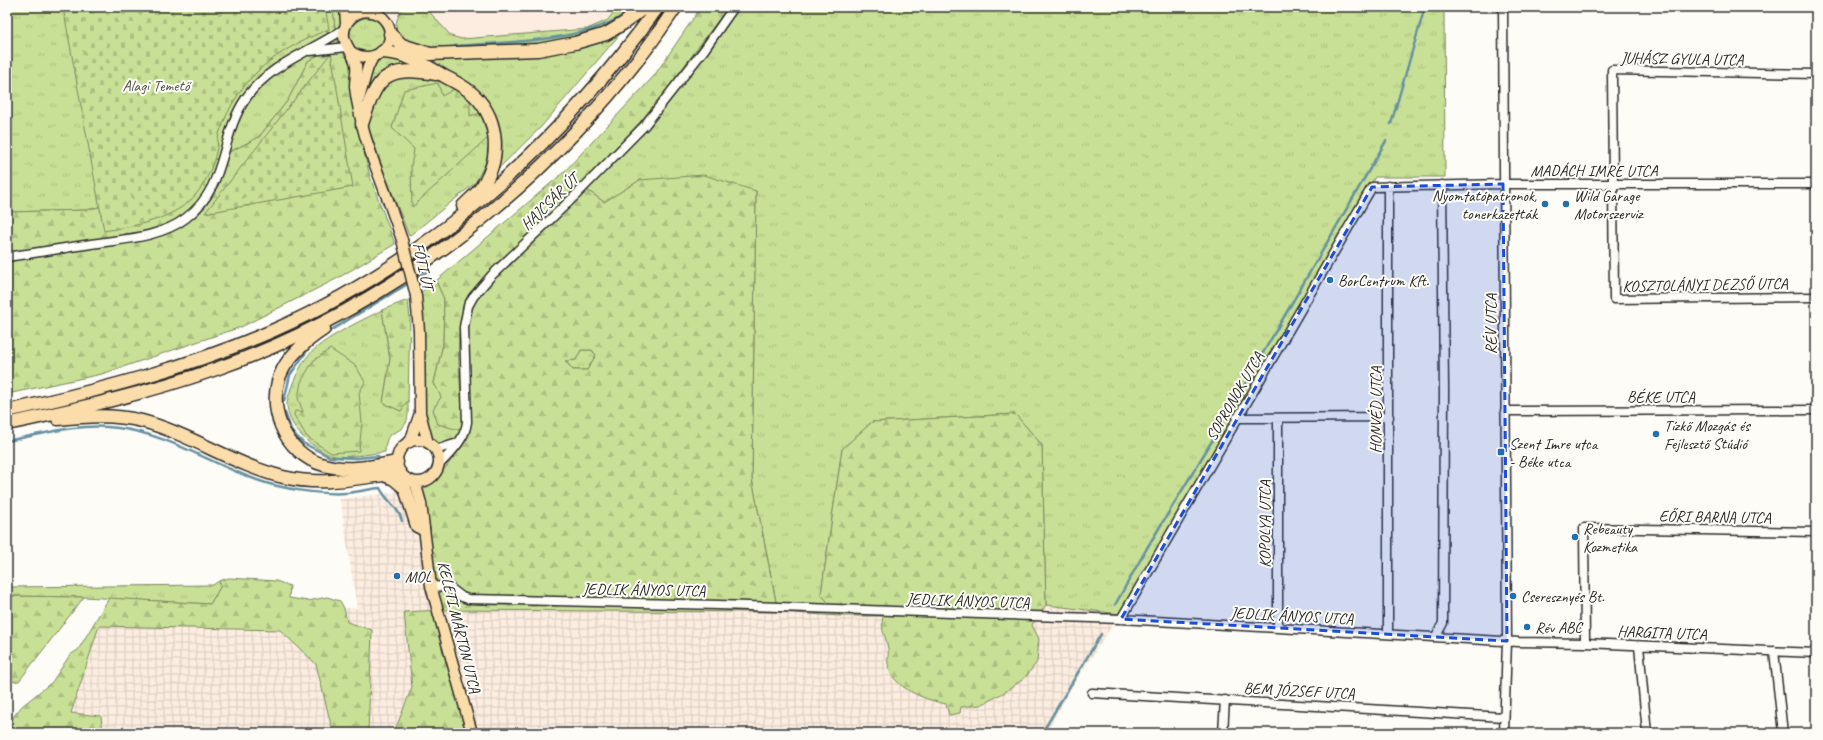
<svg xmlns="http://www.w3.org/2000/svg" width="1823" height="740" font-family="Caveat,sans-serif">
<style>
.built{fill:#fcede0}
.industrial{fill:url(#industrial-grid)}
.grass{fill:url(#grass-tufts);stroke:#7a8660}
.forest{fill:url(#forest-firs);stroke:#7a8660;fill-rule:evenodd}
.cemetery{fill:url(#cemetery-stones);stroke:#7a8660}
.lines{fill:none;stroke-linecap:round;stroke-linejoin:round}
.stream{stroke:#6691a0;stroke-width:2.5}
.minor-casing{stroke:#2b2b2b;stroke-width:11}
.major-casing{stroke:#2b2b2b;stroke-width:13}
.highway-casing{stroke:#2b2b2b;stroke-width:15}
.minor{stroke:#fdfcf7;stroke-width:8}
.major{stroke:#fbddab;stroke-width:10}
.highway{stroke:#fbddab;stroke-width:12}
.major-bridge-casing{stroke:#2b2b2b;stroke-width:13;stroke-linecap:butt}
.major-bridge{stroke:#fbddab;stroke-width:10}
.marked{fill:#1d4ed8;fill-opacity:0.2;stroke:#1d4ed8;stroke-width:3;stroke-dasharray:8 5;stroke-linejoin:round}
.poi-dot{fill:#1f6fb2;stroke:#fdfcf7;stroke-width:1.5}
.labels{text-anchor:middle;stroke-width:4;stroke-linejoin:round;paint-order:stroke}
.street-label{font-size:16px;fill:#2b2b2b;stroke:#fdfcf7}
.park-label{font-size:16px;fill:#525846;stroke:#fdfcf7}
.poi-label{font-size:16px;fill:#2b2b2b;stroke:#fdfcf7;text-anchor:start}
</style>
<defs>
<pattern id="industrial-grid" width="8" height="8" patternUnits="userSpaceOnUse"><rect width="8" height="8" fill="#fcede0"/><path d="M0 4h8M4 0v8" fill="none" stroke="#d8cbc0"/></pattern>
<pattern id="grass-tufts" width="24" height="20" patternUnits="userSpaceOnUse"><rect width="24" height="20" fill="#c8e095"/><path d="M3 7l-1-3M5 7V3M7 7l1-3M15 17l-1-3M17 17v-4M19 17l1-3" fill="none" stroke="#acc081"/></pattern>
<pattern id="forest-firs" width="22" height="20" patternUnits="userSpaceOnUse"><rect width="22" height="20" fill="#c8e095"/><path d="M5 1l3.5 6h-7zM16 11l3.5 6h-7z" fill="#acc081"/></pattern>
<pattern id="cemetery-stones" width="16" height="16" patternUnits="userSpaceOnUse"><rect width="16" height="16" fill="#c8e095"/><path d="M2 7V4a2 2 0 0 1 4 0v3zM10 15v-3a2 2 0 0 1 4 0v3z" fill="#acc081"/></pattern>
</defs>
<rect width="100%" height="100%" fill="#fdfcf7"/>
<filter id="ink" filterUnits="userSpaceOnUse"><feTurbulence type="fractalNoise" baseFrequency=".025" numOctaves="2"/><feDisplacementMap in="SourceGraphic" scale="8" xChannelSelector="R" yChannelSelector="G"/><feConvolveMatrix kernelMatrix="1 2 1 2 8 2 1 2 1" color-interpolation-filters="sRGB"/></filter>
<g filter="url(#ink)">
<path class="built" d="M379,7H617L608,20L588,29L455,41L399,24Z"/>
<path class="industrial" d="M422,489L440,610L778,612L840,616H883L881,627L888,648L887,665L940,703L946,704L961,707L981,705L1005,692L1039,639L1032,625L1046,605L1120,614L1073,685L1046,733H871L869,729L856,733H368L372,630L347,622L344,608H357L340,499Z
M98,625L280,630L316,664L333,733H103L101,717L71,713Z"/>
<path class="grass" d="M7,7L320,10L332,47L308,61L288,100L259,137L132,202L110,204L87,210L7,212Z
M332,7H343L341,24L337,30L336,35Z
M425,7L451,36L462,39L587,29L608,20L617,7H640L599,32L563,40L538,44L425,49L406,43L397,32L396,23L400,12L404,8Z
M728,7H1444L1445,177H1375L1120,614L1046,605L1042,445L1015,414L872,422L842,449L821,594L840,616L778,612L752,479L756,191L641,180L604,202L580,185L640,122L665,92Z
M350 35a17 17 0 1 1 34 0a17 17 0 1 1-34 0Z
M626,27L541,127L499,168C515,98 463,80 413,53L483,58Z
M388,57L398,58L459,88L482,111L490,135L489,157L475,183L409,236L383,169L369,128L366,105L370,78L375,63Z
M436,281L444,299L443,344L434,383L441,396L455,429L461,428C457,440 446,448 433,444L428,437L425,425L420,293Z
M382,310L390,359L383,403L401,411L408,400C408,407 409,416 406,423C397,438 386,426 385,452C370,454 344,459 330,455C325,454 319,449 314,446C301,438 287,421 287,404C288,392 299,367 307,357C321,339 361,321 382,310Z
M581,350H592L596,355L587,370H573L565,360H576Z
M219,581L221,586L210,604L84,597L7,596V587L213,585Z"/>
<path class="forest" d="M320,7L333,8C335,22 334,40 342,52C345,56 350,60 354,63L359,132L370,177L395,244L338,278L241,327L102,374L7,394V212L87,210L110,204L132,202L259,137L288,100L308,61L332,47Z
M701,7H728L665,92L640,122L575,191L467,300C452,326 461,387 463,418L461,428L455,429L438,424L433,410L441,397L434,383L443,344L444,299L436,281L564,172L654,76Z
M438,83L442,96L456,88L470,98V116L481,113L488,138L412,207L411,167L414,149L392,128L404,90Z
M704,175L756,191L752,479L778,612L441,610L467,733H394L412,687L404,612L440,610L422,489L424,481L436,480L466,441L470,434L467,332L472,303L493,278L587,190L604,202L640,180ZM581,350H592L596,355L587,370H573L565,361L576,360Z
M408,300L410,319L408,400L401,411L383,403L390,359L382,310Z
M330,349L356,366L365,382L359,393L362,422L359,451L331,453L307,437L294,415L295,411L303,412L298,398L301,382L313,361Z
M1015,414L1042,445L1046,605L1032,625L1039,639L1037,662L1025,678L1005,692L981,705L961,707L960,713L949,715L946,704C926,700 891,688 888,664C887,659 889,654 888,649C886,634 880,633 883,616H840L821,594L842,449L872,422Z
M229,578L276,581L290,586L289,598L308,601L327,597L340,601L344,608L347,622L372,630L368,733H333L316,664L280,630L99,626L71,713L101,716L103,733H11L13,717L22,706L52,682L70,655L78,650L109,598L210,604L221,586L219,581Z
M7,596L84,597L19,681L7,682Z"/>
<path class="cemetery" d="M63,7H325L329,29C275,51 239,76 219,134C217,140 218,146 216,152C213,168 203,188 191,200C167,221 134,226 104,231Z
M331,53L353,187L205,213Z"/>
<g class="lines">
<path class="stream" d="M455,46C506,42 574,42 619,18C624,16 629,11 633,7
M1391,124L1425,7
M415,279L430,270
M328,332L411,282
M284,401L290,375L311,345
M285,413L292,432L303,443L330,457L357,458L378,456V460
M7,441C43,434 81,422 118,428C168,434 211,464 257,480C282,489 321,495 347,493C358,492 370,489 380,488C386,501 399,507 402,521
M1115,605L1147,548L1209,446L1386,141
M1042,733L1101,634"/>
<defs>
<path id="minor" d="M1503,7L1507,641L1504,733
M310,51L347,47
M1816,74L1612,70L1614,299L1816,297
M7,257C35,253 63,248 91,244C123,239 160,238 186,218C228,187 219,137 246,98C270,64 310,52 344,29
M1505,411L1816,410
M1237,418L1389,417
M435,450L458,443
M438,466C450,453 465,440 467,422L464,327L468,306L473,297L491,276L578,193L644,126L704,50L734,7
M431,586L449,587L462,597L468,599L719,605L1121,619L1519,642L1585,643L1816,653
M1121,619L1372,187L1503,184H1816
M1278,628V419
M1388,634V186
M1436,636L1443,623L1444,390L1442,185
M1585,643L1584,528L1816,532
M1639,646L1647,733
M1774,651L1783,733
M1092,693L1504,717
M1223,733L1225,700"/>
<path id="major" d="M345,7L346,24
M350,51C375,70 404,40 383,18C378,13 369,10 361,12C355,14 350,18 347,23C337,40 353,49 356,65C357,72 355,79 355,86C356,99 360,115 363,128C365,138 370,149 373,160C383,186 393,213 402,240
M359,99L368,67L373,57
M420,413L428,443
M397 461a21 21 0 1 1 42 0a21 21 0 1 1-42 0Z
M410,442L420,413L419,331L416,296
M415,482L421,503L431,586L472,733"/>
<path id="highway" d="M390,34L402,45L430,54L538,50L575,43L606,34L624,23L645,7
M382,52C406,53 424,64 444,76C455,82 466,87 475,96C499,120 502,161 480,189C475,195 469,200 463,206
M362,124C377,77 384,65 436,74
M324,329C309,339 292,352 283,369C264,405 284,454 324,465C348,472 373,466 397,462
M7,411C97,391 187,368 272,331C429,262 558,145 658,7
M58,419C87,416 114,414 142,421C191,434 234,465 283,477C325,487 359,477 400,473
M7,424C77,409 148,393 216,369C385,310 530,197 640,57C653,41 664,24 676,7
M384,475L394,479L405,488L417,526L423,529"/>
</defs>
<use href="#minor" class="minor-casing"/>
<use href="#major" class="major-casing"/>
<use href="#highway" class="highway-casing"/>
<use href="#minor" class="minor"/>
<use href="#major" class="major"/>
<use href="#highway" class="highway"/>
<defs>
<path id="major-bridge" d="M402,240L416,296"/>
</defs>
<use href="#major-bridge" class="major-bridge-casing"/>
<use href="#major-bridge" class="major-bridge"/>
</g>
</g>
<path class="marked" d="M1503,184L1507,641L1121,619L1372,187Z"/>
<g class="poi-dot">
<circle cx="1545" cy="204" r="4"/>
<circle cx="1566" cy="204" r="4"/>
<circle cx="1330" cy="280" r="4"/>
<circle cx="1656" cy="434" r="4"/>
<rect x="1497" y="448" width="8" height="8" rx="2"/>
<circle cx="1575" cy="537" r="4"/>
<circle cx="397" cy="576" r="4"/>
<circle cx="1513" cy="596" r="4"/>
<circle cx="1527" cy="627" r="4"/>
</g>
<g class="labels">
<g class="street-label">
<text transform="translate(1682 58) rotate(1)" y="6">JUHÁSZ GYULA UTCA</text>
<text x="1594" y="176">MADÁCH IMRE UTCA</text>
<text transform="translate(549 201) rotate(-44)" y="6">HAJCSÁR ÚT</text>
<text transform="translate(424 266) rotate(77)" y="6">FÓTI ÚT</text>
<text transform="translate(1705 284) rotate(-1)" y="6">KOSZTOLÁNYI DEZSŐ UTCA</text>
<text transform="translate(1490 324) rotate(-90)" y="6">RÉV UTCA</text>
<text transform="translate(1234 396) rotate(-60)" y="6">SOPRONOK UTCA</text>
<text x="1661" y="402">BÉKE UTCA</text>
<text transform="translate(1375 410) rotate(-90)" y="6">HONVÉD UTCA</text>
<text transform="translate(1715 516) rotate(1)" y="6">EŐRI BARNA UTCA</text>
<text transform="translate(1264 524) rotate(-90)" y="6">KOPOLYA UTCA</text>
<text transform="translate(644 589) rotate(1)" y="6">JEDLIK ÁNYOS UTCA</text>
<text transform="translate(968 600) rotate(2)" y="6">JEDLIK ÁNYOS UTCA</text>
<text transform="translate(1292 615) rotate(3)" y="6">JEDLIK ÁNYOS UTCA</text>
<text transform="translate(460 627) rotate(76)" y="6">KELETI MÁRTON UTCA</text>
<text transform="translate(1662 632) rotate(2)" y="6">HARGITA UTCA</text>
<text transform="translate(1299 690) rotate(3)" y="6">BEM JÓZSEF UTCA</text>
</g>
<g class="park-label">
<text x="156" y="91">Alagi Temető</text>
</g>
<g class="poi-label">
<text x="1537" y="201" text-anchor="end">Nyomtatópatronok,<tspan x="1537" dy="18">tonerkazetták</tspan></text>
<text x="1574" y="201">Wild Garage<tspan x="1574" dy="18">Motorszerviz</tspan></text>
<text x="1338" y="286">BorCentrum Kft.</text>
<text x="1664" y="431">Tízkő Mozgás és<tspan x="1664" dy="18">Fejlesztő Stúdió</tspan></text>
<text x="1509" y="449">Szent Imre utca<tspan x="1509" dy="18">- Béke utca</tspan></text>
<text x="1583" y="534">Rebeauty<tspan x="1583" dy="18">Kozmetika</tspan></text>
<text x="405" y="582">MOL</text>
<text x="1521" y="602">Cseresznyés Bt.</text>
<text x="1535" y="633">Rév ABC</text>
</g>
</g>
<rect width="1823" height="740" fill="none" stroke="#fdfcf7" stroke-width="24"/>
<rect x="12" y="12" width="1799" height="716" fill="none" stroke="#2b2b2b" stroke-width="1.5" filter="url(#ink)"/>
</svg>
